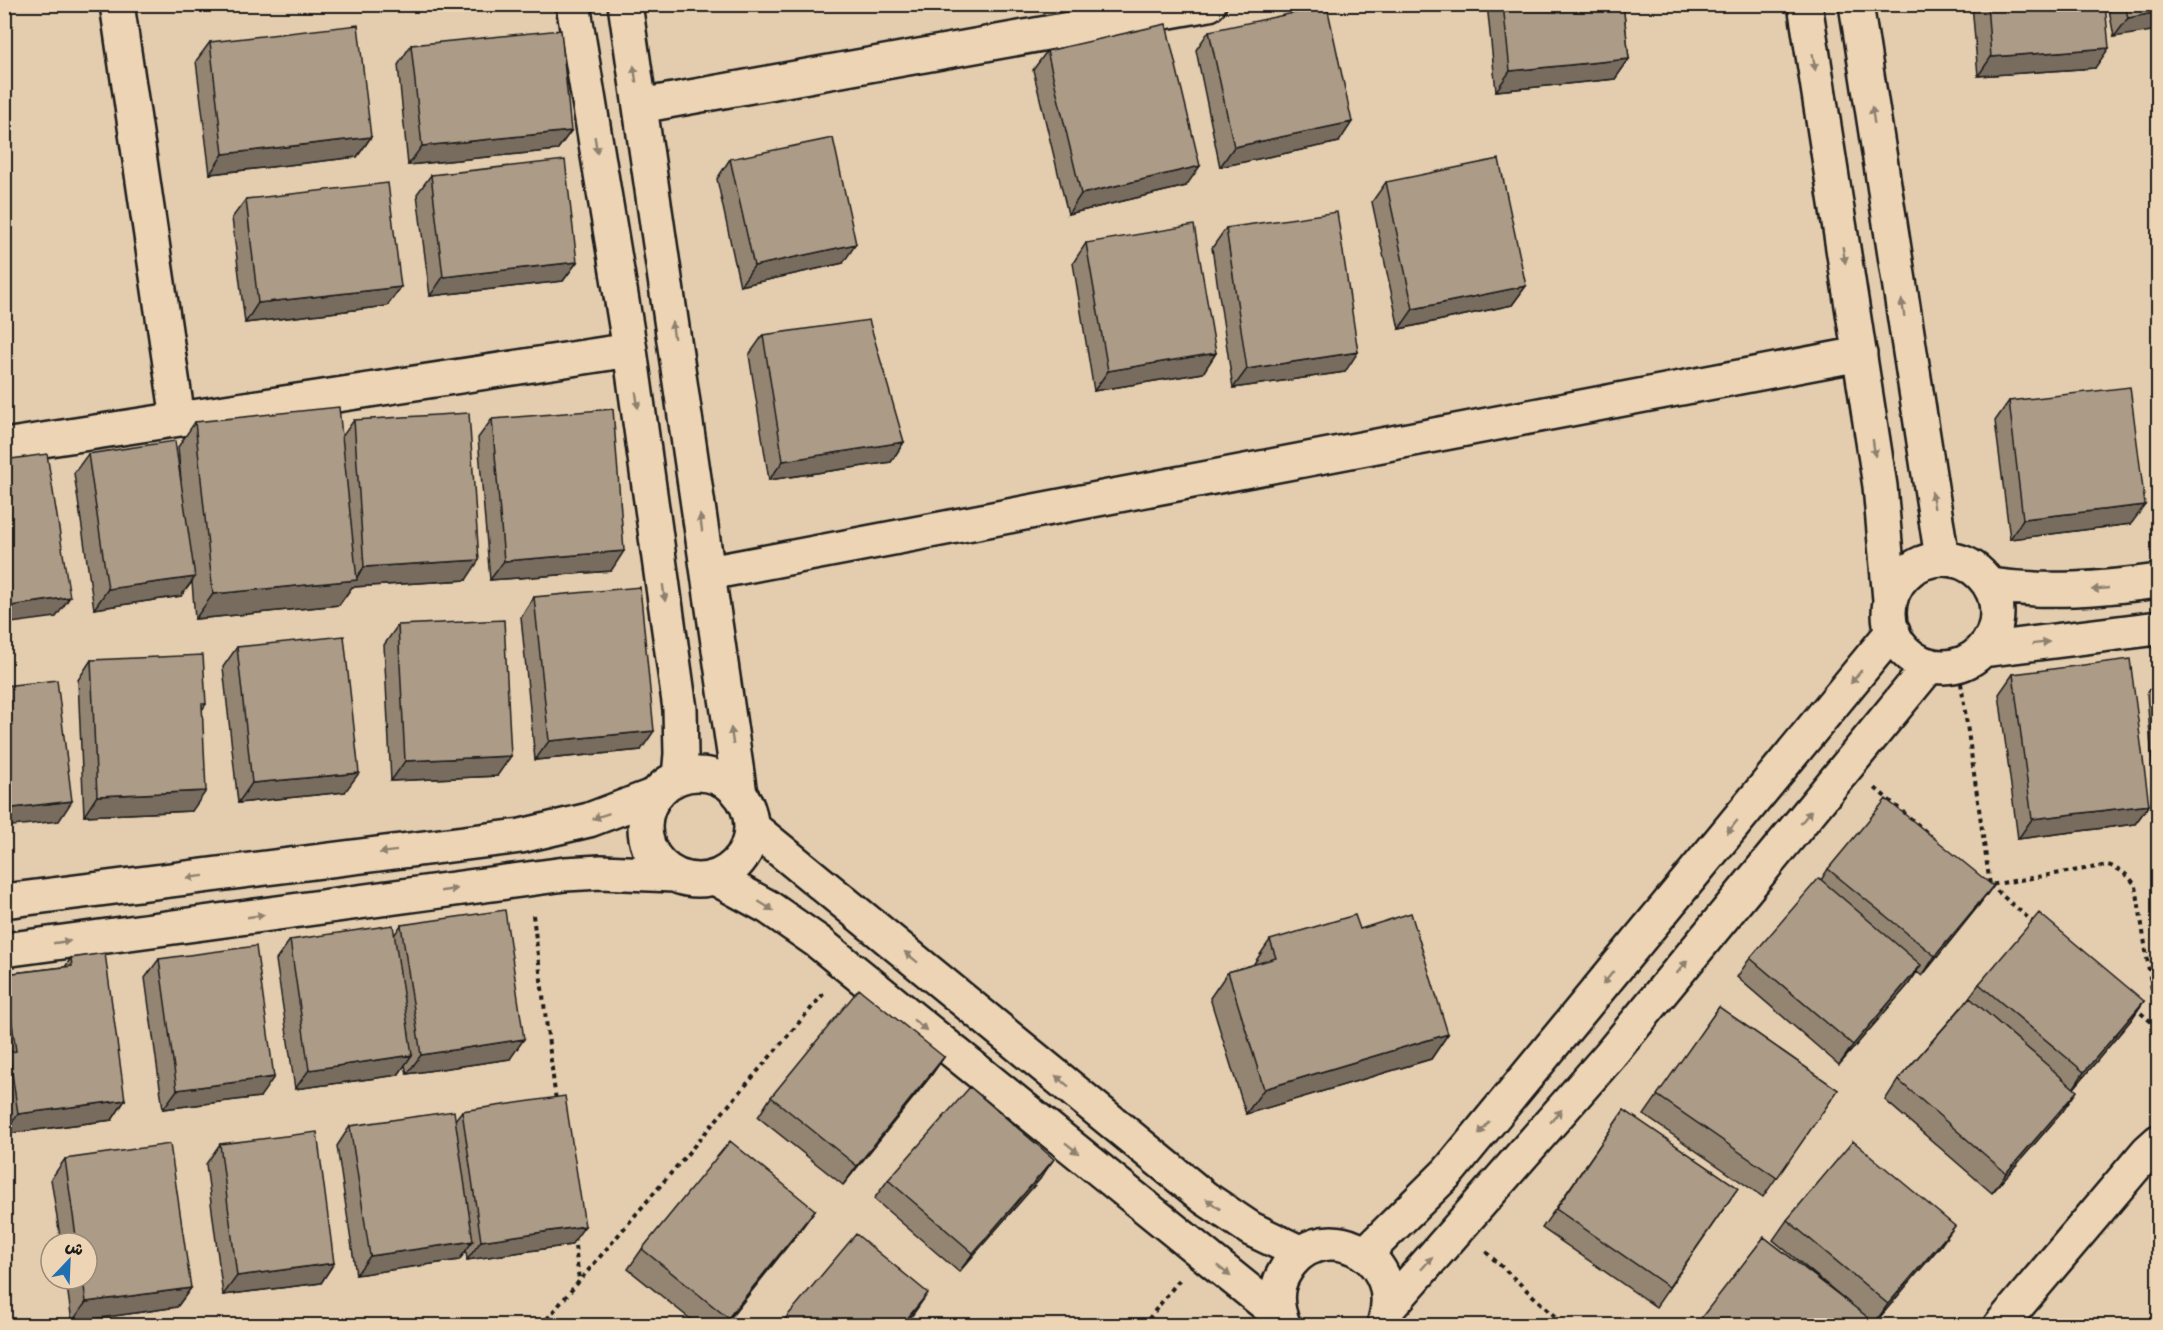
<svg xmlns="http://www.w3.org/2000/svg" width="2163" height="1330" font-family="Pangolin,'Playpen Sans Arabic',sans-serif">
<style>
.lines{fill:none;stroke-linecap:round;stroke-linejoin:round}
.minor-casing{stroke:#1c1c1c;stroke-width:38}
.path{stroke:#1c1c1c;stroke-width:4;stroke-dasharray:4.5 4.5;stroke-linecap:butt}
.minor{stroke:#ecd4b4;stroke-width:33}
.wall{fill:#948573;stroke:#1c1c1c;stroke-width:1.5}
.shaded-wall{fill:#786c5e;stroke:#1c1c1c;stroke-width:1.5}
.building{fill:#ac9b86;stroke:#1c1c1c;stroke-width:1.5}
.oneway{fill:#8e8170}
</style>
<rect width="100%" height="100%" fill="#e4cdae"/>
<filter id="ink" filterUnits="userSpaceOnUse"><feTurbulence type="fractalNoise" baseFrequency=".0167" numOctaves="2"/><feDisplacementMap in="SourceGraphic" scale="12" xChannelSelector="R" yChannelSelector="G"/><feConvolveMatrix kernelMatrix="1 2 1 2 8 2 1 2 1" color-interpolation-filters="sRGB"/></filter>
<g filter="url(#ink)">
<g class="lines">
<defs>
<path id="minor" d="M117,4L178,419
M573,4L630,350L680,709L681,754L679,777
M625,4L740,794
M1805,4L1880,486L1890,600
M1856,4L1942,558
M640,106L1209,4
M4,446L630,350
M1889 613a54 54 0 1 1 108 0a54 54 0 1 1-108 0Z
M709,573L1860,354
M1990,585C2047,593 2101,589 2158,581
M1983,650L2158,628
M645 827a53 53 0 1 1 106 0a53 53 0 1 1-106 0Z
M752,827L1205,1198L1251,1229L1301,1253
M715,878L768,907L817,941L1279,1315
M4,901L521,836L589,820L655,795
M4,950L565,874L601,872L674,875
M1365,1254L1448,1172L1893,631
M1389,1307L1609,1056L1930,665
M1284,1326C1276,1308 1274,1290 1284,1273C1316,1213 1406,1251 1385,1321
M2000,1326L2148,1151L2158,1142"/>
</defs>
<use href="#minor" class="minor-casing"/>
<path class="path" d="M1961,683L1990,885L2108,865C2121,869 2128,875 2136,886L2158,1029
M1875,788L1931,836
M1990,885L2034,923
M533,915L556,1101
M2134,1007L2158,1028
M574,1237L579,1280
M1486,1252L1565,1326
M541,1326L825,992
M1143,1326L1180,1279"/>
<use href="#minor" class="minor"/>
</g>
<path class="wall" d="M1487,4H1623L1629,59L1615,79L1496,91Z
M1972,4H2105L2095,68L1978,76Z
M2108,4H2158L2114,37Z
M1209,31L1339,142L1220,167L1196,50Z
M210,42L371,137L357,157L210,174L196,61Z
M411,45L571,131L557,150L408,165L398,65Z
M1047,51L1186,186L1068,214L1033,70Z
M730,159L843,263L740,286L717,179Z
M431,175L577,262L563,281L430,296L417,194Z
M1386,182L1526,286L1512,305L1399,329L1372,202Z
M246,199L401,287L387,306L245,323L232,218Z
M1226,228L1345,372L1233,388L1212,248Z
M1086,243L1216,353L1203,373L1094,391L1073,263Z
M763,335L904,442L891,462L769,480L749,355Z
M2009,401L2131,524L2010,539L1995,421Z
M492,419L611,571L490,580L478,438Z
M354,420L466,580L352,587L339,605L195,619L192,582L181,596L94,609L74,473L88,454L181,480L178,447L195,422L342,437Z
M534,597L641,750L535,760L521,617Z
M398,625L497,776L391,781L384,645Z
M237,647L345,792L238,803L223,667Z
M91,660L206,704L202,710L192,811L84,816L78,680Z
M2013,674L2149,805L2135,824L2018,839L1999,694Z
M2158,678V830H2157L2147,694Z
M1828,869L1993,886L1979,905L1922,976L1917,972L1908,985L1839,1065L1737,977L1750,958L1821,880Z
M401,925L510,1059L407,1074L405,1065L398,1075L295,1089L276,960L290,940L395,934Z
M1360,929L1448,1034L1431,1059L1246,1114L1210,998L1228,972L1253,965L1270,940Z
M71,958L125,1100L112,1120L4,1134V976L5,974L65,967Z
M159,959L260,1097L163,1109L145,978Z
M1979,984L2144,1001L2131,1020L2074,1088L2063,1111L1992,1193L1885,1100L1898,1080L1965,1003Z
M1719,1007L1838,1090L1763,1197L1644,1115Z
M944,1057L930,1077L843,1185L758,1117L771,1097Z
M1624,1110L1738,1188L1656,1307L1542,1228Z
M462,1111L571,1245L467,1260L466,1251L459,1260L356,1275L337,1146L350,1126L455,1120Z
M220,1144L334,1263L321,1283L223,1295L206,1164Z
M65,1159L191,1288L177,1307L72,1322L66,1279H87V1243H61L51,1179Z
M1040,1179L959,1272L874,1199L888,1180Z
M815,1210L801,1229L724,1326H699L628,1269L642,1249Z
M1787,1220L1941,1245L1875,1323L1879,1326H1696L1764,1237L1847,1301L1773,1240Z"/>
<path class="shaded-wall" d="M389,4H417L387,7Z
M2158,12V30L2114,37L2128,18Z
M2109,48L2095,68L1978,76L1991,57Z
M1629,59L1615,79L1496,91L1510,71Z
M1352,122L1339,142L1220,167L1234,147Z
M571,131L557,150L408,165L422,146Z
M371,137L357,157L210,174L223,154Z
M1200,166L1186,186L1068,214L1081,194Z
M856,244L843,263L740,286L754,266Z
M577,262L563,281L430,296L443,277Z
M1526,286L1512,305L1399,329L1413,309Z
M401,287L387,306L245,323L258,303Z
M1358,352L1345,372L1233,388L1247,369Z
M1216,353L1203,373L1094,391L1108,371Z
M904,442L891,462L769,480L783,461Z
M2145,505L2131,524L2010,539L2023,519Z
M624,551L611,571L490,580L504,561Z
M479,560L466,580L352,587L339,605L195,619L213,594L355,580L364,567Z
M195,577L181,596L94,609L108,589Z
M70,597L56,617L4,624V607Z
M654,731L641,750L535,760L549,741Z
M511,756L497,776L391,781L405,761Z
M359,773L345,792L238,803L252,783Z
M206,791L192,811L84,816L97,796Z
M72,801L59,821L4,827V809Z
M2149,805L2135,824L2018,839L2032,819Z
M1993,886L1979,905L1922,976L1935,956Z
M1921,965L1908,985L1839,1065L1853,1045Z
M2144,1001L2131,1020L2071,1092L2084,1072Z
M1448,1034L1431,1059L1246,1114L1264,1089Z
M524,1039L510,1059L407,1074L421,1055Z
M412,1055L398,1075L295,1089L309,1070Z
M944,1057L930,1077L843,1185L857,1166Z
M274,1077L260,1097L163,1109L177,1090Z
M2077,1091L2063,1111L1992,1193L2006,1173Z
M125,1100L112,1120L4,1134L18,1114Z
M1054,1159L1040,1179L959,1272L973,1253Z
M815,1210L801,1229L724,1326H722Z
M585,1226L571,1245L467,1260L481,1241Z
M1955,1226L1941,1245L1874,1324L1888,1304Z
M473,1241L459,1260L356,1275L370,1256Z
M334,1263L321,1283L223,1295L237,1276Z
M191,1288L177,1307L72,1322L86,1302Z
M928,1293L914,1313L904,1326H901Z"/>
<path class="building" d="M1503,4H1623L1629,59L1510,71Z
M1987,4H2105L2109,48L1991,57Z
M2125,4H2158V12L2128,18Z
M1327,6L1352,122L1234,147L1209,31Z
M1166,24L1200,166L1081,194L1047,51Z
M358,25L371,137L223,154L210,42Z
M561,30L571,131L422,146L411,45Z
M833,138L856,244L754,266L730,159Z
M1499,159L1526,286L1413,309L1386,182Z
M565,160L577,262L443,277L431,175Z
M388,183L401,287L258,303L246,199Z
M1337,212L1358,352L1247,369L1226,228Z
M1194,225L1216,353L1108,371L1086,243Z
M869,320L904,442L783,461L763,335Z
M2130,387L2145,505L2023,519L2009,401Z
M339,407L357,580L213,594L195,422Z
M613,409L624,551L504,561L492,419Z
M469,413L479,560L364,567L354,420Z
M175,441L195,577L108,589L88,454Z
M47,454L70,597L4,607V460Z
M640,587L654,731L549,741L534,597Z
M504,620L511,756L405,761L398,625Z
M344,636L359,773L252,783L237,647Z
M203,655L206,704H202L206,791L97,796L91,660Z
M2130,659L2149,805L2032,819L2013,674Z
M57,680L72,801L4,809V686Z
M1886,799L1993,886L1935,956L1828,869Z
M1819,878L1921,965L1853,1045L1750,958Z
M505,910L524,1039L421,1055L401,925Z
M1411,913L1448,1034L1264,1089L1228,972L1276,958L1270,940L1355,915L1360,929Z
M2039,913L2144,1001L2084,1072L1979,984Z
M393,925L412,1055L309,1070L290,940Z
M256,946L274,1077L177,1090L159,959Z
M105,953L125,1100L18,1114L9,1052L16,1051L5,974L72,966L71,958Z
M859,989L944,1057L857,1166L771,1097Z
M1970,998L2077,1091L2006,1173L1898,1080Z
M1719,1007L1838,1090L1777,1178L1657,1095Z
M970,1087L1054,1159L973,1253L888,1180Z
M565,1096L585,1226L481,1241L462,1111Z
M1624,1110L1738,1188L1669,1287L1556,1209Z
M454,1111L473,1241L370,1256L350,1126Z
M317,1132L334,1263L237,1276L220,1144Z
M730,1141L815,1210L728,1318L642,1249Z
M1853,1141L1955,1226L1888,1304L1787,1220Z
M170,1144L191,1288L86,1302L83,1279H87V1243H77L65,1159Z
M856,1234L928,1293L901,1326H779Z
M1764,1237L1879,1326H1702L1698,1322Z"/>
<defs><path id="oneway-solid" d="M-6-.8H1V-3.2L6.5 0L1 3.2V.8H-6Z" transform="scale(1.5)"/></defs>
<g class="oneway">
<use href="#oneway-solid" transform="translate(1814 62) rotate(81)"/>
<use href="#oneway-solid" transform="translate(635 74) rotate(-98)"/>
<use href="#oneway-solid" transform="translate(1873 115) rotate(-99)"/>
<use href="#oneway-solid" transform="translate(596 145) rotate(81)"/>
<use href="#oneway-solid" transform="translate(1844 255) rotate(81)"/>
<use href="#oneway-solid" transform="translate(1903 308) rotate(-99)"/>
<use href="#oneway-solid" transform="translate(673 330) rotate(-98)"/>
<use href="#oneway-solid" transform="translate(637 400) rotate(82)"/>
<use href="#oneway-solid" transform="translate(1874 448) rotate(82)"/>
<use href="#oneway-solid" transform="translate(1933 500) rotate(-99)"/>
<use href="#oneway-solid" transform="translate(701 523) rotate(-98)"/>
<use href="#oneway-solid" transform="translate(2100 589) rotate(174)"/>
<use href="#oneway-solid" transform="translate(664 593) rotate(82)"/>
<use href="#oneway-solid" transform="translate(2041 643) rotate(-7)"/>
<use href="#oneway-solid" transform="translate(1856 677) rotate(129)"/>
<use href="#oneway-solid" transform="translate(732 736) rotate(-98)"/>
<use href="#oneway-solid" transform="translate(601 816) rotate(161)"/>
<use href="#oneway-solid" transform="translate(1806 817) rotate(-51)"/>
<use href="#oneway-solid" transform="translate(1732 827) rotate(129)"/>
<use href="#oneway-solid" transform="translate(388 852) rotate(173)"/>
<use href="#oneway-solid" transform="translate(195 877) rotate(173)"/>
<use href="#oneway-solid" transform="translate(449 890) rotate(-8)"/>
<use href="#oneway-solid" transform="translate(766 906) rotate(32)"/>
<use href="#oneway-solid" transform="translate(256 916) rotate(-8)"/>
<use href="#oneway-solid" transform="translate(62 942) rotate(-8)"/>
<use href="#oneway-solid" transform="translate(911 957) rotate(-141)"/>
<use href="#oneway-solid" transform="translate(1682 967) rotate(-51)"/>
<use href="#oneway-solid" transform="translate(1608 978) rotate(129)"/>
<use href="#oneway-solid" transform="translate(920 1025) rotate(39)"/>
<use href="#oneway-solid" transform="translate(1062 1081) rotate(-141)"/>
<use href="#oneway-solid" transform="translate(1556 1116) rotate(-49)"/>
<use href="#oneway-solid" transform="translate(1484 1128) rotate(129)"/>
<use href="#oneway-solid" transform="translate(1072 1148) rotate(39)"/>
<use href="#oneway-solid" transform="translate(1213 1204) rotate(-144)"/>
<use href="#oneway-solid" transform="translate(1427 1263) rotate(-49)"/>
<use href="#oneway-solid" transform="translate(1224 1271) rotate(39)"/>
</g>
</g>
<rect width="2163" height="1330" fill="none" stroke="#ecd4b4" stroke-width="24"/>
<rect x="12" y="12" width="2139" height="1306" fill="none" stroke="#1c1c1c" stroke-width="2" filter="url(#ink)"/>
<g transform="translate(69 1261) rotate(23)"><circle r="28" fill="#ecd4b4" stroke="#998a77" stroke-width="1.5"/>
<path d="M0-4.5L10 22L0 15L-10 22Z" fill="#1f6fb2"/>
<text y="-9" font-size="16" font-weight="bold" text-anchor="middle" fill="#1c1c1c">ش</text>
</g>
</svg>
